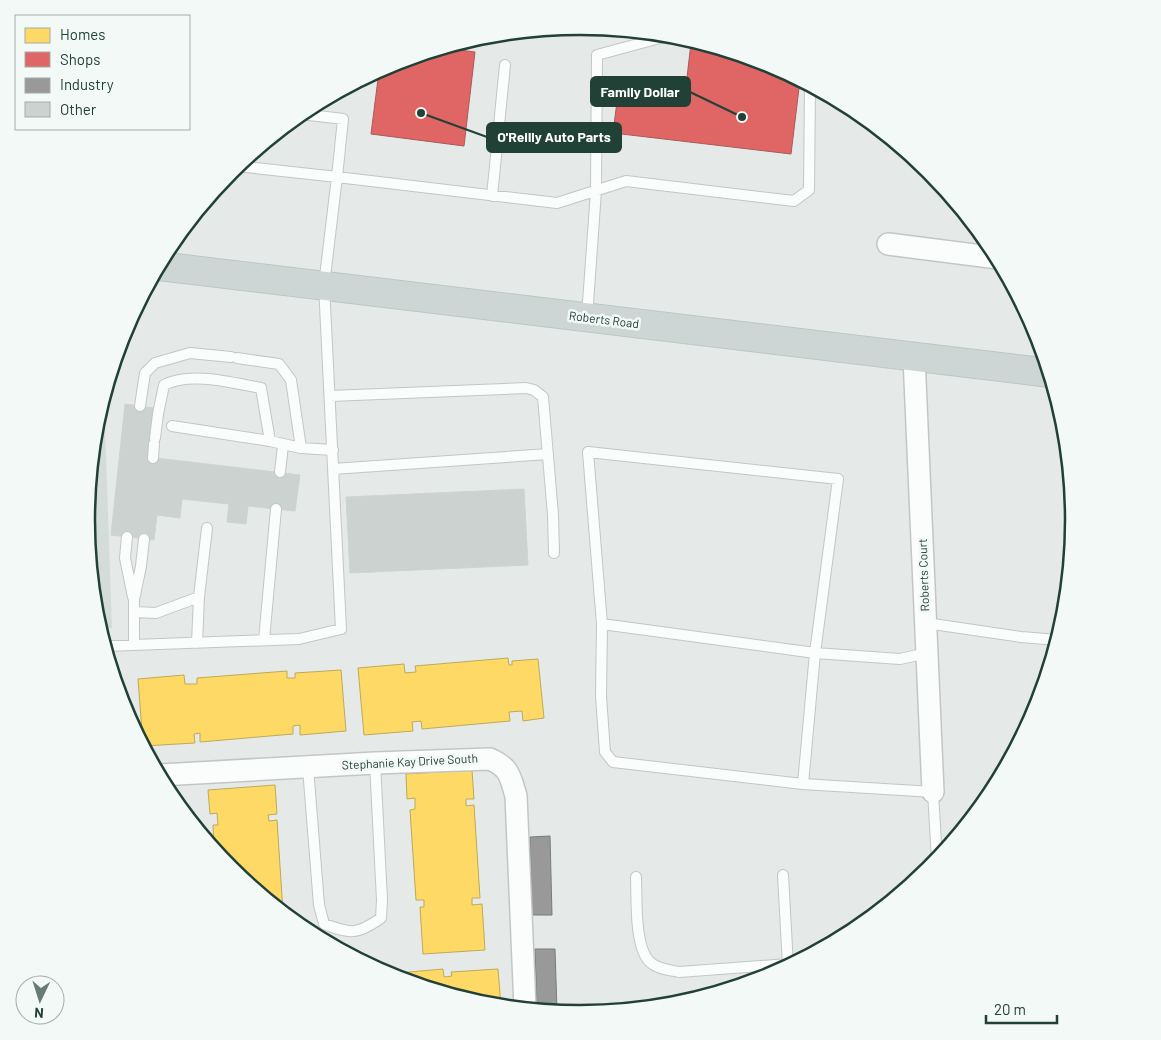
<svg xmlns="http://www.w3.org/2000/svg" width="1161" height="1040" font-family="Barlow,sans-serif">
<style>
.built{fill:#d3dcd8}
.homes{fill:#ffd966;stroke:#bcab58}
.shops{fill:#e06666;stroke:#a75b58}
.industry{fill:#999;stroke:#757e7b}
.building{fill:#ccd2cf;stroke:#cdd3d1}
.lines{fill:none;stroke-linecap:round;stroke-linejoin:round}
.service-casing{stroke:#c2c7c5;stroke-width:12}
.minor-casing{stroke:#c2c7c5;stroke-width:24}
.primary-casing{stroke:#bcc7c3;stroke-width:30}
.service{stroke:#fbfcfc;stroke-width:10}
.minor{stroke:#fbfcfc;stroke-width:21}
.primary{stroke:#cdd6d4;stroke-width:28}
.labels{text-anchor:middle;stroke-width:5;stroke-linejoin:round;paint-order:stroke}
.street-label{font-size:12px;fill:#214036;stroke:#f3f9f6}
.rim{fill:none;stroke:#214036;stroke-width:2.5}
.leader{fill:none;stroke:#214036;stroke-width:2}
.callout-dot{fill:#214036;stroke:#f3f9f6;stroke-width:2}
.callout{fill:#214036;stroke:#214036;stroke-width:2}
.callout-label{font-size:14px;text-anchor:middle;font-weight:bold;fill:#fff}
</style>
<rect width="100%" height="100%" fill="#e5eae8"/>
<path class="built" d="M104,398L112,628L100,629L96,616L87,520L96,423Z"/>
<path class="homes" d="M508,658L509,665H512V661L538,659L544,718L523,721L522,711L509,712L510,721L422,729L421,721L412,722L413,731L364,735L358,668L404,664L405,673L416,672L415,666Z
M341,670L346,731L300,735V725L293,726V734L200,742V733L194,734L195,743L144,746L143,745L138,679L184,675L185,684H197V678L287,671V678H295V673Z
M116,680H122L124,707Z
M472,770L474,799H466V806L474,805L480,898H472V905L482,904L485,950L423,954L420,907H424V900H416L410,810L415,809V798L407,799L406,774Z
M275,785L277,814L268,815L269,821L277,820L283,912L231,869L214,848L213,825H218L217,813L210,814L208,790Z
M177,789L178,804L168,790Z
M443,969L444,977L452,976L451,972L498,969L501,1006L484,1004L387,974Z"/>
<path class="shops" d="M691,43L709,46L770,64L800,80L791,154L613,133L620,78L686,86Z
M444,48L475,52L464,146L371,134L379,71L392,64Z"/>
<path class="industry" d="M550,836L552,915H532L530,837Z
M535,949H555L557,1011L537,1009Z"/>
<path class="building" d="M125,404L154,408L148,457L300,475L295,511L248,506L246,524L227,522L229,504L182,499L180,518L157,515L154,540L111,535Z
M524,489L528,565L350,573L346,497Z"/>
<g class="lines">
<defs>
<path id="service" d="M237,166L337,177L343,119L301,114
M492,196L505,65
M587,317L596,191L597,55L671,35
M237,358L279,364L291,380L301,448
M330,396L526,388L534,390L543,397L553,515L554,553
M140,406L145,373L155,363L190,353L231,357
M172,426L270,441L301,448L333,450
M155,438L158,414L164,385C191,371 233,383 261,388L270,441
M153,458L154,444
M333,469L548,454
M280,472L283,445
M127,537L125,558L133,597
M199,597L207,528
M134,612L156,613L199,597L197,643
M926,623L1021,637L1058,640
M602,624L815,653L803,784
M264,640L276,509
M134,645V600L141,566L144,539
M105,646L299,639L341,629L324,285L337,177L557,203L626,181L794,201L809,190L810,86
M927,653L900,659L815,653L838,479L588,452L602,624L601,696L605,752L613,762L803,784L933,792L937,860
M308,768L319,905L324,924C351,934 357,935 381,918L382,900L375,763
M783,875L788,966
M636,877C637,898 634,947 650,962C657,969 670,970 679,972L788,964"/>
<path id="minor" d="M888,244L998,258
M914,357L933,792
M160,775L375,763L490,759C510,768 510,776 516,796L525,1008"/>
<path id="primary" d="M159,266L1050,373"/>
</defs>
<use href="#service" class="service-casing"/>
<use href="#minor" class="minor-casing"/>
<use href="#primary" class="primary-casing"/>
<use href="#service" class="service"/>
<use href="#minor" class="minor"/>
<use href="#primary" class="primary"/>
</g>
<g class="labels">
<g class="street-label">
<text transform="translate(604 320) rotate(7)" y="4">Roberts Road</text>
<text transform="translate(924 575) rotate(-92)" y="4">Roberts Court</text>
<text transform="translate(410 762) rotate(-3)" y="4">Stephanie Kay Drive South</text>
</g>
</g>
<path d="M0 0H1161V1040H0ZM95 520a485 485 0 1 1 970 0a485 485 0 1 1-970 0Z" fill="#f3f9f6" fill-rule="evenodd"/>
<path class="rim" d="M95 520a485 485 0 1 1 970 0a485 485 0 1 1-970 0Z"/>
<path class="leader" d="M742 117L690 92M421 113L487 137"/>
<g class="callout-dot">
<circle cx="742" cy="117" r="5"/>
<circle cx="421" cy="113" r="5"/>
</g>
<g class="callout">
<rect x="591" y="77" width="99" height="29" rx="5"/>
<rect x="487" y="123" width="134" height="29" rx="5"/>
</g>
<g class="callout-label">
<text x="640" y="97">Family Dollar</text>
<text x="554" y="142">O'Reilly Auto Parts</text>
</g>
<rect x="15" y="15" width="175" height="115" fill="#f3f9f6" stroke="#9fafa9"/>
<rect x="25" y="28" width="25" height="15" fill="#ffd966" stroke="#9fafa9"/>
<text x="60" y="40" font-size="15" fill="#214036">Homes</text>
<rect x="25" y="52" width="25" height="15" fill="#e06666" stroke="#9fafa9"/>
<text x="60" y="65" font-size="15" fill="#214036">Shops</text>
<rect x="25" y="78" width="25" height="15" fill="#999999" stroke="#9fafa9"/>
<text x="60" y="90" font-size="15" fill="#214036">Industry</text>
<rect x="25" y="102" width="25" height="15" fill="#ccd2cf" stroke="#9fafa9"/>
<text x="60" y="115" font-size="15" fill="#214036">Other</text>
<g transform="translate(40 1000) rotate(184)"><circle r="24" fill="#f3f9f6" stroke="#9fafa9"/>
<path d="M0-4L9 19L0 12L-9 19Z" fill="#667c74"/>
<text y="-8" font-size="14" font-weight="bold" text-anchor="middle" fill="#214036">N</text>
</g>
<path d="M986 1015v8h71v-8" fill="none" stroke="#214036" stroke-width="2.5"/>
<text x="994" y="1015" font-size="15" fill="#214036" stroke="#f3f9f6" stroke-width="4" paint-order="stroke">20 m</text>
</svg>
